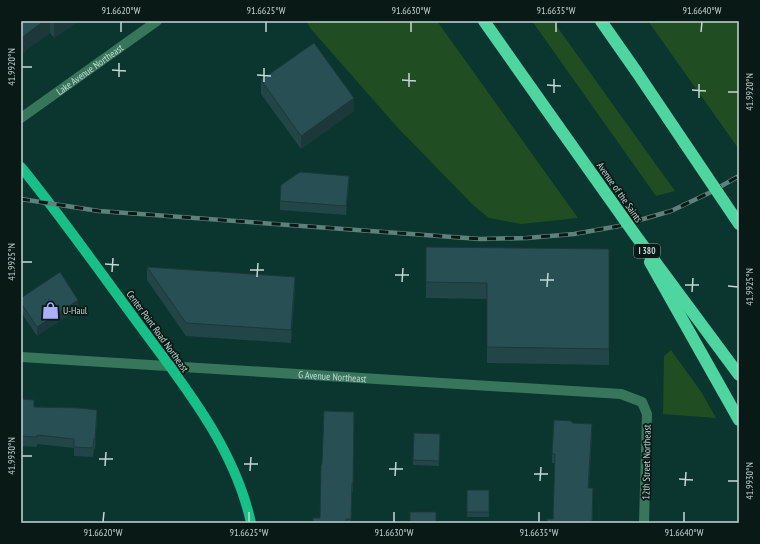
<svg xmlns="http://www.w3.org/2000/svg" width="760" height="544" font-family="'PT Sans Narrow',sans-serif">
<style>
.green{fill:#204d21}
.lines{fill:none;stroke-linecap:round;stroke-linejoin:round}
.minor{stroke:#37765b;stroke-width:10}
.major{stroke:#18bf88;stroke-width:10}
.highway{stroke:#4fd5a0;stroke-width:12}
.rail-casing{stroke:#60807b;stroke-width:4.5}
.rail{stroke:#081916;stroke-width:3;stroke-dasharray:9;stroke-linecap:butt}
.highway-bridge{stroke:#4fd5a0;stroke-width:12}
.wall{fill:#224548}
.shaded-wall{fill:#1c383b}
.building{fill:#285054;stroke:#1c383b}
.ticks{fill:none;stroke:#c3d7d3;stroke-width:1.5}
.labels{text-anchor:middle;stroke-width:3.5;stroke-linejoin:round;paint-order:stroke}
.shield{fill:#081916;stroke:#8b9e9a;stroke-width:1}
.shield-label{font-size:9px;font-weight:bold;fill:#c3d7d3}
.street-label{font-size:10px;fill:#c3d7d3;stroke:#081916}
.poi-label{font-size:10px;fill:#c3d7d3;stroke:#081916;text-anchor:start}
.neatline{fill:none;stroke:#c3d7d3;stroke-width:1.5}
.ticks-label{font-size:10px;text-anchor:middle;fill:#c3d7d3}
</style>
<rect width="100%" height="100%" fill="#0b352f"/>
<path class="green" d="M306,21H437L578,218L521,224L489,218L474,206L398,128L311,29Z
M532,21H553L675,191L656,196Z
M648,21H736L739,29V147L738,148Z
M671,350L702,393L716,418L663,414L664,356Z"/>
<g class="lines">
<g class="minor">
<path id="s1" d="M21,118L157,21"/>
<path id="s2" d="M21,357L621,394L642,402L647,414L644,523"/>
</g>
<path class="major" d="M21,167C60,215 95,265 132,315C178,378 234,444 251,523"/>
<path class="highway" d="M484,21L558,126
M601,21L636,71
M650,262L739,420"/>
<defs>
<path id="rail" d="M21,199L99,211L480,239L527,238L574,234L619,226L671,211L709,193L739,176"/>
</defs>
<use href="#rail" class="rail-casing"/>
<use href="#rail" class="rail"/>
<path class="highway-bridge" d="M636,71L739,224
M558,126L636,236L739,375"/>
</g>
<path class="wall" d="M21,21H79L54,38L50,33L21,54Z
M261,80L354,111L301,149L261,94Z
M349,185L346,215L280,210V201Z
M426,247L609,249V365L487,363V299L426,298Z
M147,267L295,290L291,343L186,336L147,280Z
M21,298L78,309L37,336L21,312Z
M21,399L34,407L97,419L95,449H94L93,457L74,456V448L37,444V447L21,446Z
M354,412L353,492H352L351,523H313L320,518L322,464Z
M572,423L592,434L589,488L593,497L553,519L555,463H552V454Z
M440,434L439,466L413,465V460Z
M467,490H489V517H467Z"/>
<path class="shaded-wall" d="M44,21H50V33L21,54V38Z
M56,21H79L54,38V22Z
M354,98V111L301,149V136Z
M349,176V185L346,215V206Z
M295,277V290L291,343V330Z
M78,300V309L37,336V327Z
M97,410V419L95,449V439Z
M592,424V434L588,497V488Z"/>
<path class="building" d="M21,21H44L21,38Z
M314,43L354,98L301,136L261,80Z
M300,172L349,176L346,206L280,201L281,185Z
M426,247L609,249V349L487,347V283L426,282Z
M147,267L295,277L291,330L186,323Z
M60,272L78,300L37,327L21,303V298Z
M21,399L34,400V407L79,408L97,410L95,439H94L93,448L74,447V439L37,435V437L21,436Z
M324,411L354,412L353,483H352L351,519H346V523H313V518H320L321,465L322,464Z
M554,420L572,421V423L592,424L588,488H593L592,523H547V519H553L555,454H552Z
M414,433L440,434L439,461L413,460Z
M467,490H489V512H467Z
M410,512H436V523H410Z"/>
<path class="ticks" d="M121,32V22M266,32V22M411,32V22M556,32V22M701,32L702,22M22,67H32M112,70L126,71M257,75L271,76M119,77V63M402,80L416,81M264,82V68M547,85L561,86M409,87V73M692,90L706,91M728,92H738M554,93V79M699,98V84M22,262H32M105,264L119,265M250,270H264M112,272L113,258M395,275H409M257,277L258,263M540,280H554M402,282L403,268M685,285H699M728,286L738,287M547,287L548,273M692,292L693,278M22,456H32M99,459H113M244,464H258M105,466L106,452M389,469H403M250,471L251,457M534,474H548M395,476L396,462M679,479L693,480M540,481L541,467M728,481H738M685,486L686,472M103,522L104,512M249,522V512M394,522V512M539,522V512M684,522V512"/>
<defs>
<symbol id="shop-bare" viewBox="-9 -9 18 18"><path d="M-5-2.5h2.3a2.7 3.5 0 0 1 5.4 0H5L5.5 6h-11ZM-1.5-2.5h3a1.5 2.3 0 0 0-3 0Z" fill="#abaffb" stroke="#081916" stroke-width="2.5" paint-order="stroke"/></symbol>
</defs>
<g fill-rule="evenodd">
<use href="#shop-bare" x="38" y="298" width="25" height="25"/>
</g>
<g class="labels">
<rect class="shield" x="634" y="244" width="26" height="14" rx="3"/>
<g class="shield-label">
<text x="647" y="254">I 380</text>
</g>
<g class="street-label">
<text dy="4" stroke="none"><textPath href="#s1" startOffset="84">Lake Avenue Northeast</textPath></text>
<text transform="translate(620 192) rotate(55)" y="4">Avenue of the Saints</text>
<text transform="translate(158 331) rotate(54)" y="4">Center Point Road Northeast</text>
<text dy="4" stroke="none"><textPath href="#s2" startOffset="312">G Avenue Northeast</textPath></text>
<text transform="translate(646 462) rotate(-89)" y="4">12th Street Northeast</text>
</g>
<g class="poi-label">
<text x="63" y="314">U-Haul</text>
</g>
</g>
<rect width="760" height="544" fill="none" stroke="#081916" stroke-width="44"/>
<rect x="22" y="22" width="716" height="500" class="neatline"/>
<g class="ticks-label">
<text x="121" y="14">91.6620°W</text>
<text x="266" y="14">91.6625°W</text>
<text x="411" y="14">91.6630°W</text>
<text x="556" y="14">91.6635°W</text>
<text x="702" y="14">91.6640°W</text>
<text transform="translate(11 67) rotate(-90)" y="4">41.9920°N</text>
<text transform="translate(749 92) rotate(-90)" y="4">41.9920°N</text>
<text transform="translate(11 262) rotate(-90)" y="4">41.9925°N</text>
<text transform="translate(749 287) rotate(-90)" y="4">41.9925°N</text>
<text transform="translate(11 456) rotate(-90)" y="4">41.9930°N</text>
<text transform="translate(749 481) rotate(-90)" y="4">41.9930°N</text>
<text x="103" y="536">91.6620°W</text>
<text x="249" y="536">91.6625°W</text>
<text x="394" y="536">91.6630°W</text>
<text x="539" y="536">91.6635°W</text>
<text x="684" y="536">91.6640°W</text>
</g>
</svg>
